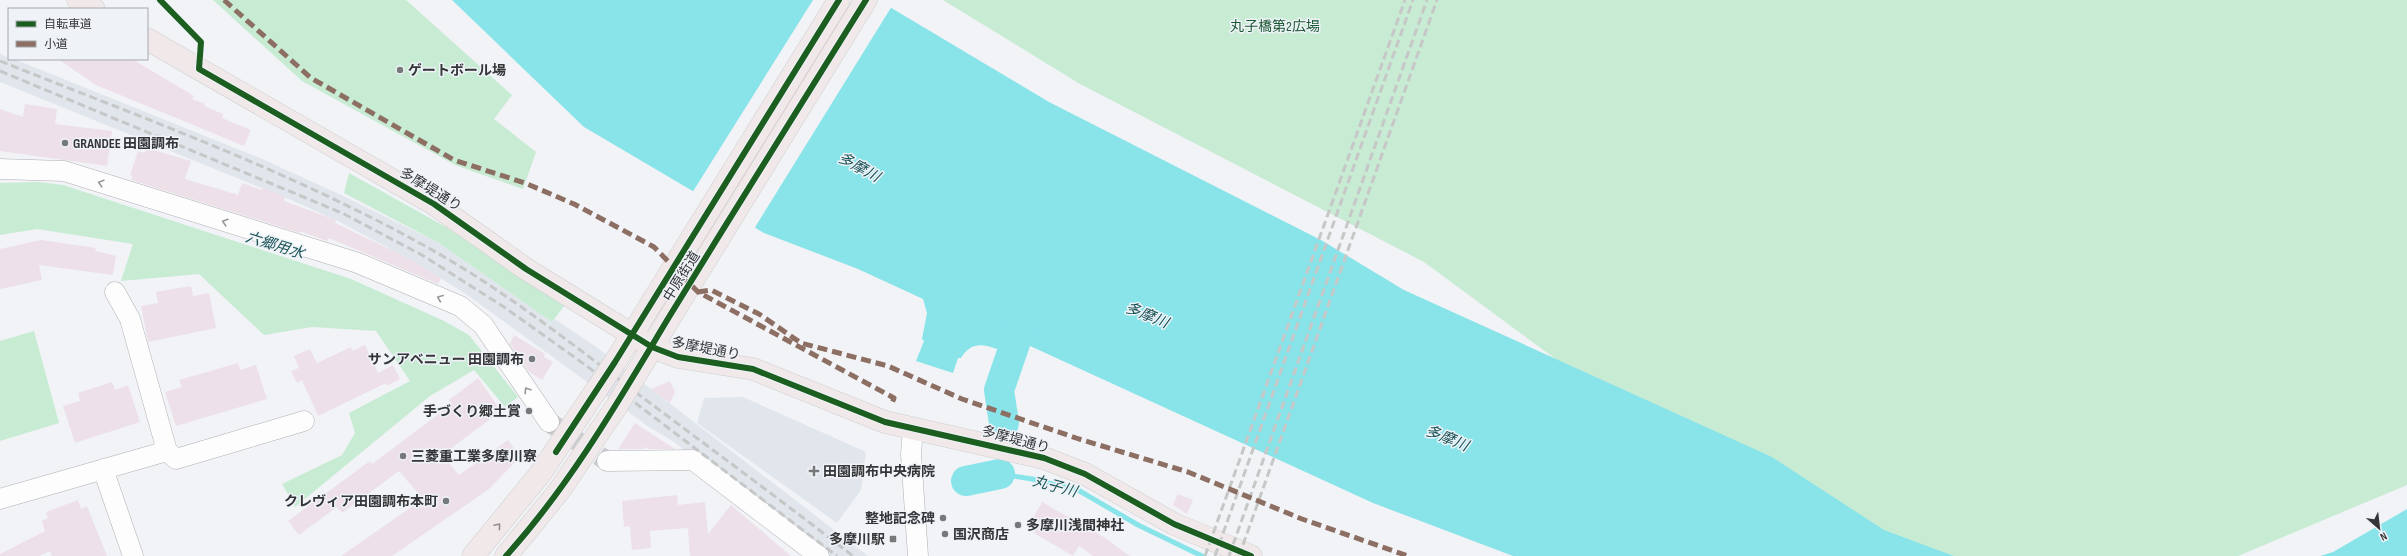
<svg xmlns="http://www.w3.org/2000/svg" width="2407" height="556" font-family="'Sofia Sans Condensed','Noto Sans JP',sans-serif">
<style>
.built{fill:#e1e6ed}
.green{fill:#c8ebd4}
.water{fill:#89e4ea}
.pier{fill:#f1f3f6}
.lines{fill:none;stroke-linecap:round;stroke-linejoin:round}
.stream{stroke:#89e4ea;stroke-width:5}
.river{stroke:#89e4ea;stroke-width:30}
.building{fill:#ede0e9}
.minor-tunnel{stroke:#cbcdd0;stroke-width:20;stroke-dasharray:20 10;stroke-linecap:butt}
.minor-casing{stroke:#afb0b2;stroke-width:21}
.major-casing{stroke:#cecfd0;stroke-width:23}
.minor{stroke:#fdfdfe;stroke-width:20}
.major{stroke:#f0e8e9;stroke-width:22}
.rail{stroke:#c6c7c7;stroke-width:3;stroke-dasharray:8 4;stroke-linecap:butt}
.major-bridge-casing{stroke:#cecfd0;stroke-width:23;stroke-linecap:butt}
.major-bridge{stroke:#f0e8e9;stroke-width:22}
.quiet{stroke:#8d6e63;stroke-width:5;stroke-dasharray:10 5;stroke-linecap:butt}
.cycleway-casing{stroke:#eff3f8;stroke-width:8}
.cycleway{stroke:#1b5e20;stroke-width:6}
.oneway{stroke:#98999a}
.oneway2{stroke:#928e90}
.poi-dot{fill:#76787a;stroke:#eff3f8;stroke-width:1.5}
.labels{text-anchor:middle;stroke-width:3;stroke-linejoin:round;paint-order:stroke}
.park-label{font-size:14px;fill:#1b5732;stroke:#eff3f8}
.poi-label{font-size:14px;font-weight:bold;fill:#343537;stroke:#eff3f8;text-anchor:start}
.street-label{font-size:14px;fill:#343537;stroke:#eff3f8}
.water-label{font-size:15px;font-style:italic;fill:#1a5355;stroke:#eff3f8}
</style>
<rect width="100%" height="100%" fill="#f1f3f6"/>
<path class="built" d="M0,53L9,59H14L260,158L337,193L439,243L552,322L555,319L599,349L868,556H824L674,442L649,427L466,294L407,258L338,221L291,200L0,82Z
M743,397L866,452L861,490L837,523L697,423L704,398Z"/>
<path class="green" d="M213,0H406L512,95L494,119L536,152L523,189L455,165L302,81Z
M943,0H2407V485L2238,556H1920L1764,513L1424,262L1080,84Z
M349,173L446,227L564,306L552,322L439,243L344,193Z
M39,182L63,185L351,279L444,321L469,335L518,397L505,407L474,370L430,396L295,507L282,484L342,455L355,433L349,413L410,381L376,331L312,327L264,335L199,274L121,281L133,244L37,229L0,235V183Z
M34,331L59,423L0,441V341Z"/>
<path class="water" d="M452,0H878L1049,102L1321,240L1404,290L1772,457L1884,530L1954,556H1513L1373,503L1017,340L997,349C981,343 970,343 961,358H958L953,373L916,361L924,341L922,339L927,313L923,299L858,269L764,233L584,127Z
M2407,509V556H2320L2333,552Z"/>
<path class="pier" d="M813,0H882L892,6L754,229L692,193Z"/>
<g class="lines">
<path class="stream" d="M998,468L1000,474L1032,479L1078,490L1138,525L1202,556"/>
<path class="river" d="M1004,423L999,390L1030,300
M966,481L1000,474"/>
</g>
<path class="building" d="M58,59H132L194,96L192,99L205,104L204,106L223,114L222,118L251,130L244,146L96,85Z
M25,104L57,109L55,124L112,131L107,166L0,151V109L23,117Z
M147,148L191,161L185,179L238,195L242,183L262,190L263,187L285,197L284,201L336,220L335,223L408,258L441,278L438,284L329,238L327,241L300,231V233L131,180L133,176L130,175L138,151L145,153Z
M41,240L96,248L95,251L116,256L113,275L39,265L42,280L0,289V249Z
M191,286L193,296L209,293L216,328L148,342L141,306L158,303L156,292Z
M514,335L545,354L544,357L553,362L542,380L529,372L510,344Z
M365,345L378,373L393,365L400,379L387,386L386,383L318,416L302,380L297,383L291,371L299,368L294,356L310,349L317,363L351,347L352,351Z
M238,363L240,370L256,365L267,399L176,426L165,392L182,387L179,380Z
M478,378L501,411L442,455L459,475L508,440L520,457L489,489L392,556H341L423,499L399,471L342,513L337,507L299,535L288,521L370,461L372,464L452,404L449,400Z
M670,381L675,392L670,403L651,389Z
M112,382L115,390L128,385L140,422L75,443L63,406L80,401L78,393Z
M635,423L675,449H649L645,447L643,449H618Z
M1178,494L1193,500L1187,514L1173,505Z
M677,495L678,505L705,502L708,534L731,505L791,556H690L688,528L650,531L651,548L632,550L630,526L624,527L622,501Z
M78,500L81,509L87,506L107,556H52L50,551L39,556H0V554L45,531L42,521L48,518L46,512Z
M1042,502L1102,536L1130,556H1093L1079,546L1073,556L1034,533L1036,529L1029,525Z"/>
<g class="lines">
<path class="minor-tunnel" d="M549,422L607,461"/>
<defs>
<path id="minor" d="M0,169L64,171L358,263L460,306L483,325L549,422
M115,292L130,319L167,451L176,459L304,421
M913,428L911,454L918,556
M607,461L693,460L819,556
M103,469L133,556
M0,499L167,451"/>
<path id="major" d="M78,0L94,9
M147,39L434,204L526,269L652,347L678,357L753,369L885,422L1044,458L1085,474L1174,524L1251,556
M615,362L839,0
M635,376L669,319L866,0
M473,556L540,474L597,389
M506,556L559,491L618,404"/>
</defs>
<use href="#minor" class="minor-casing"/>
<use href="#major" class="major-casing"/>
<use href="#minor" class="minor"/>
<use href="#major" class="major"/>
<path class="rail" d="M0,61C143,118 290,171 425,246C505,290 577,348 650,403C718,454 786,504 853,556
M0,71L342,213L422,255L504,307L584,364L837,556
M1205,556L1405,0
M1215,556L1413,0
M1229,556L1427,0
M1239,556L1437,0"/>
<defs>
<path id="major-bridge" d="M597,389L615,362
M618,404L635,376"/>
</defs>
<use href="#major-bridge" class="major-bridge-casing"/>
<use href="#major-bridge" class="major-bridge"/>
<path class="quiet" d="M224,0L311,78L454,160L525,183L574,204L643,241L654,247L698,292L894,398L891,406
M698,292L711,290L759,314L801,343L888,366L962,399L1079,439L1188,472L1302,519L1408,556"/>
<defs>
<path id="cycleway" d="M160,0L201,42L199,69L434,204L526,269L652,347L678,357L753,369L885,422L1044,458L1085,474L1174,524L1251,556
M556,452L615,362L839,0
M506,556C571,484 619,400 669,317C734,211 800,106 866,0"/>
</defs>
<use href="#cycleway" class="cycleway-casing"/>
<use href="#cycleway" class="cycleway"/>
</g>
<defs><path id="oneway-chevron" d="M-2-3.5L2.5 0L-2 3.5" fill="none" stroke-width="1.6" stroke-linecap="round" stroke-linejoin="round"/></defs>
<g class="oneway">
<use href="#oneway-chevron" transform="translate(101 183) rotate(-163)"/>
<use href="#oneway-chevron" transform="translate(225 222) rotate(-163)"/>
<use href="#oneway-chevron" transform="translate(440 298) rotate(-157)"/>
<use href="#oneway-chevron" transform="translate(527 390) rotate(-124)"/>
</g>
<use class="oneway2" href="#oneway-chevron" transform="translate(498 526) rotate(-50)"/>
<g class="poi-dot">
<circle cx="400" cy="70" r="4"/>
<circle cx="65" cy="143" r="4"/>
<circle cx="532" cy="359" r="4"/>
<circle cx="529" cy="411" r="4"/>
<circle cx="403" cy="456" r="4"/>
<path d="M812 465h4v4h4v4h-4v4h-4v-4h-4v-4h4z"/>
<circle cx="446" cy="501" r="4"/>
<circle cx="943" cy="518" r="4"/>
<circle cx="1018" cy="525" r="4"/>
<circle cx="945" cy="534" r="4"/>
<rect x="889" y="535" width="8" height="8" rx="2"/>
</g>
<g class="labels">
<g class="park-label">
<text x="1275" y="31">丸子橋第2広場</text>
</g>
<g class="poi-label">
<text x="408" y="75">ゲートボール場</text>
<text x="73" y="148">GRANDEE 田園調布</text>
<text x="524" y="364" text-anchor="end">サンアベニュー 田園調布</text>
<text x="521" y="416" text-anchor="end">手づくり郷土賞</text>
<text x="411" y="461">三菱重工業多摩川寮</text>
<text x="823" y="476">田園調布中央病院</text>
<text x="438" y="506" text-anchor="end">クレヴィア田園調布本町</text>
<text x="935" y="523" text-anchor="end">整地記念碑</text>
<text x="1026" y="530">多摩川浅間神社</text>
<text x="953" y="539">国沢商店</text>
<text x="885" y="544" text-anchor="end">多摩川駅</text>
</g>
<g class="street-label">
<text transform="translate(431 189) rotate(32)" y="5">多摩堤通り</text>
<text transform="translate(681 276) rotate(-58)" y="5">中原街道</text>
<text transform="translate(706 348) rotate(11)" y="5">多摩堤通り</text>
<text transform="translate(1016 439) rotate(15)" y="5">多摩堤通り</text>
</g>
<g class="water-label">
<text transform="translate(859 167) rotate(29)" y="5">多摩川</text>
<text transform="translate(275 245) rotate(17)" y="5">六郷用水</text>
<text transform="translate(1147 315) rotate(22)" y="5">多摩川</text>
<text transform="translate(1447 438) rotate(22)" y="5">多摩川</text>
<text transform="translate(1055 486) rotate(15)" y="5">丸子川</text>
</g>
</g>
<rect x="8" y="8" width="140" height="52" fill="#eff3f8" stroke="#a4a7ab"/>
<rect x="16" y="21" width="20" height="6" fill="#1b5e20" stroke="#a4a7ab"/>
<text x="44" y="28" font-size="12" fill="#343537">自転車道</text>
<rect x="16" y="41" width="20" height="6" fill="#8d6e63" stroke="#a4a7ab"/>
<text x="44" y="48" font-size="12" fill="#343537">小道</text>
<g transform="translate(2379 528) rotate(152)" stroke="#eff3f8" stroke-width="3" paint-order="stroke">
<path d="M0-3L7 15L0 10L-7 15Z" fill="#343537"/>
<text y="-6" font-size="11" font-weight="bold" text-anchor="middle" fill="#343537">N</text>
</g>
</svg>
